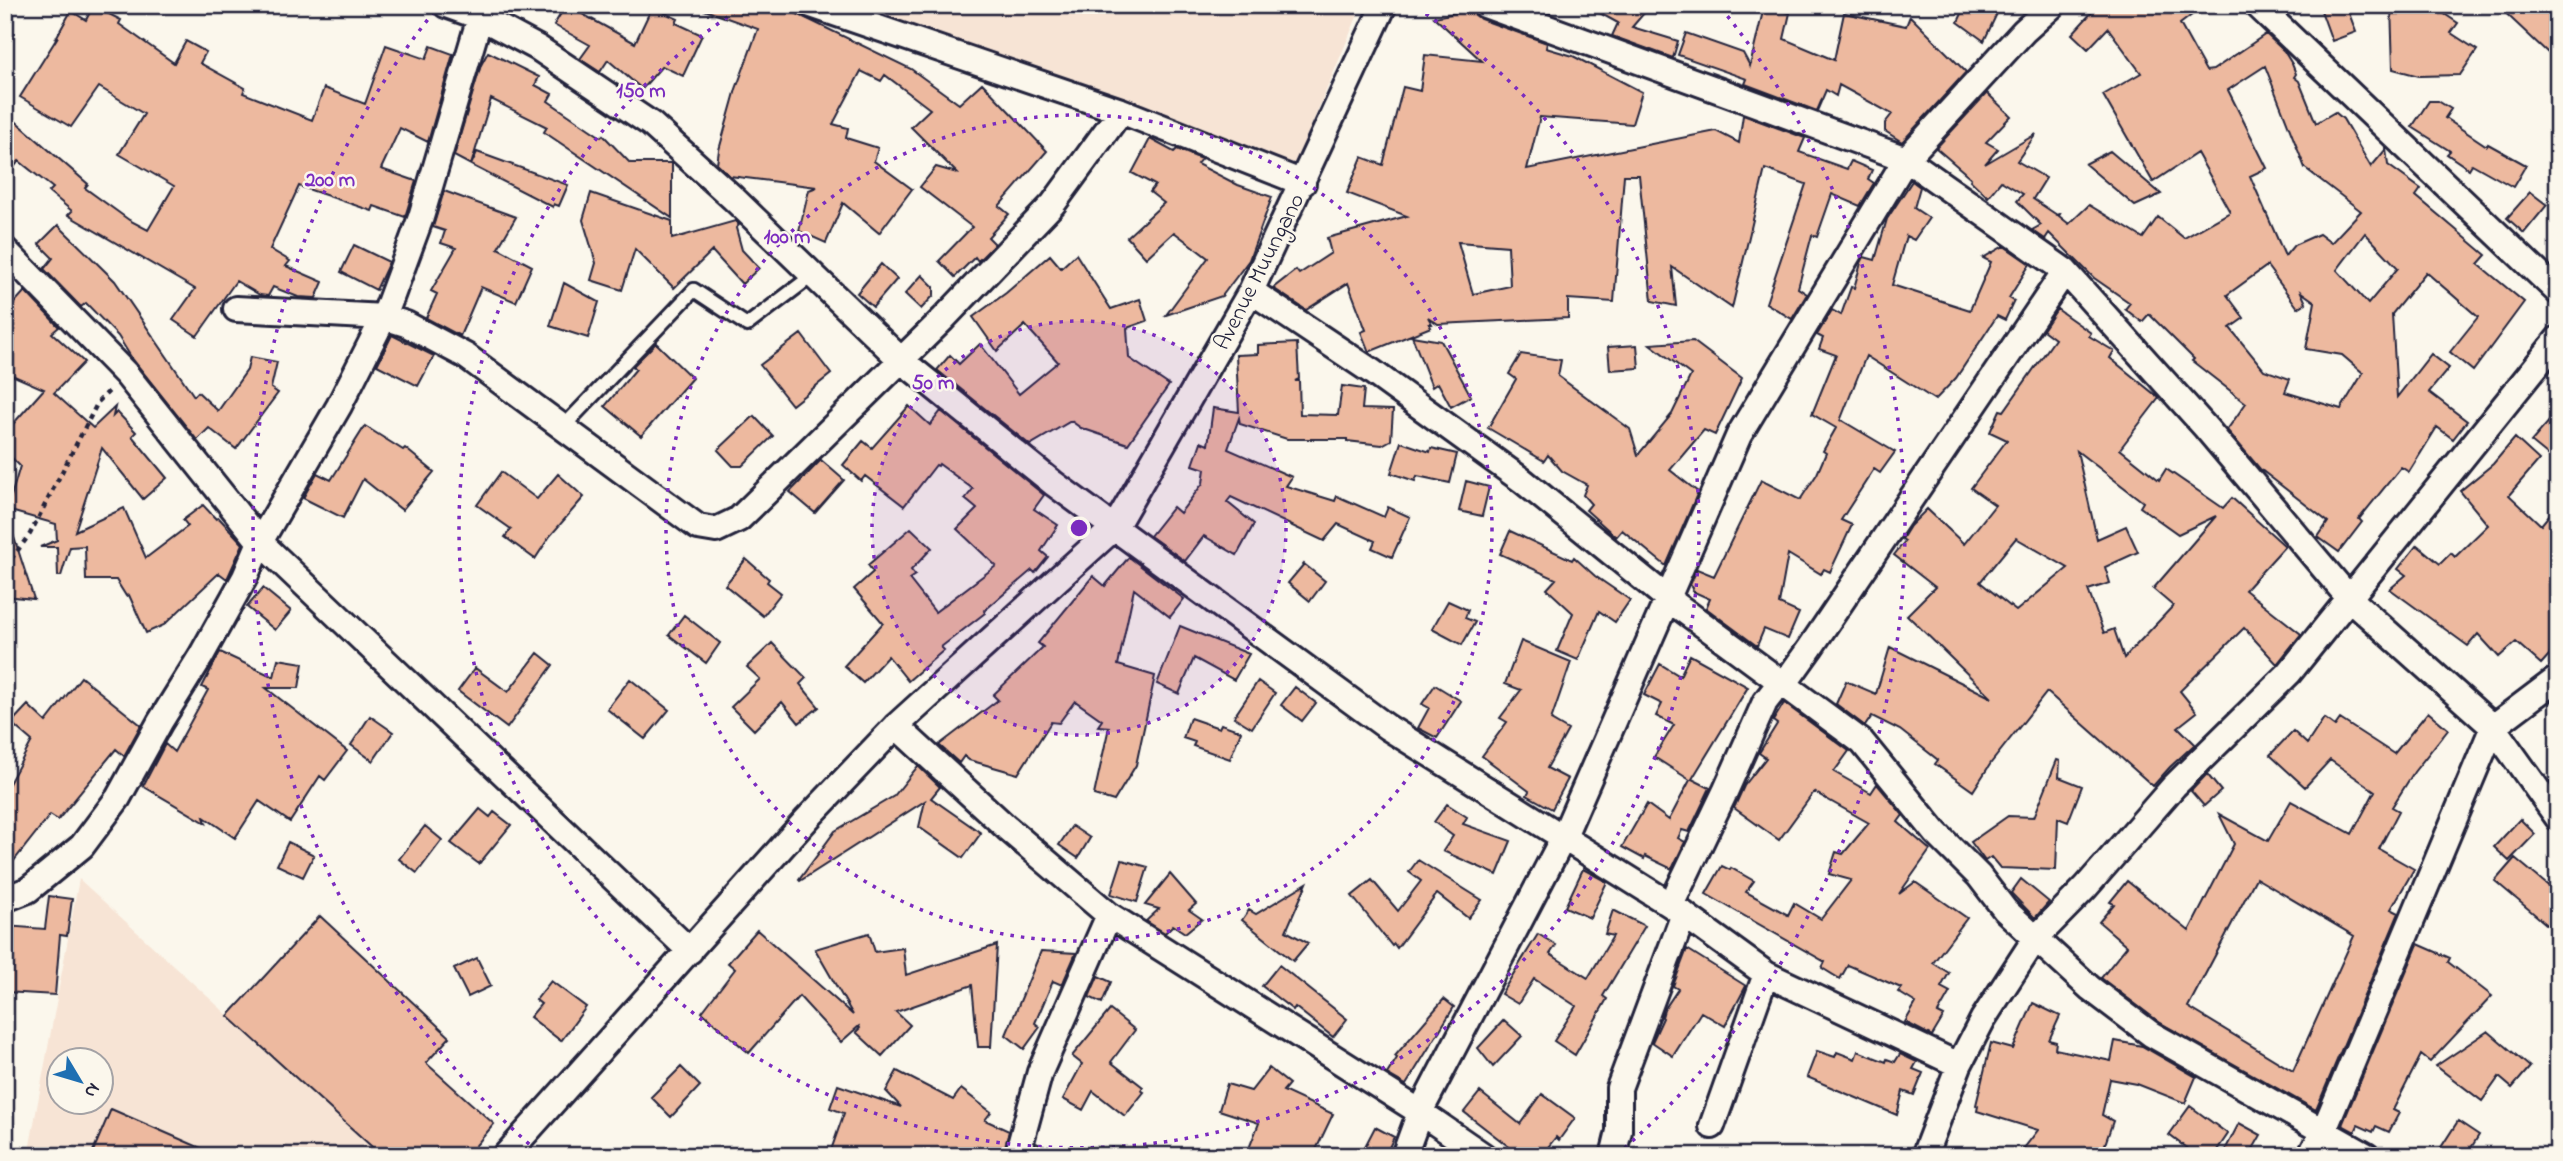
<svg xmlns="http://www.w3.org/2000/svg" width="2563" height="1161" font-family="'Indie Flower',sans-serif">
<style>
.built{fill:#f7e4d5;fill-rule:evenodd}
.building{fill:#edb99f;stroke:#22223b;stroke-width:2;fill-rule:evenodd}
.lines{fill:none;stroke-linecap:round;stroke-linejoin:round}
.lane-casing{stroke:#22223b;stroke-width:18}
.street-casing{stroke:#22223b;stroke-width:30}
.path{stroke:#22223b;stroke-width:4.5;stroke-dasharray:5 5;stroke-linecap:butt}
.lane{stroke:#fbf7ec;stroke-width:12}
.street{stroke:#fbf7ec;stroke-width:24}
.ring{fill:none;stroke:#7b2cbf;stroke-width:3.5;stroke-dasharray:3.5 7}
.labels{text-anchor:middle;stroke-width:5;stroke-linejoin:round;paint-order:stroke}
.street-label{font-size:23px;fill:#22223b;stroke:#fbf7ec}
.centre{fill:#7b2cbf;stroke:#fbf7ec;stroke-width:3.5}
.ring-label{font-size:21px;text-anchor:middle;font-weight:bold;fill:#7b2cbf;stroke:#fbf7ec;stroke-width:5;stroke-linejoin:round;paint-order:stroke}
</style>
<rect width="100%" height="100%" fill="#fbf7ec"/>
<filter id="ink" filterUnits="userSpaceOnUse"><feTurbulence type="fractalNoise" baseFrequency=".0143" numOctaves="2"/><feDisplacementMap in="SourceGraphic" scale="14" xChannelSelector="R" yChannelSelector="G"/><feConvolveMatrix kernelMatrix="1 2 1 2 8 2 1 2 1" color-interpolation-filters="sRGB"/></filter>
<g filter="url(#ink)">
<path class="built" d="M842,5H1362L1294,167Z
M79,879L382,1156H28ZM60,1060H102V1102H60Z"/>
<path class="building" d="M566,5L635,43L652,7L678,19L676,23L702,35L683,76L662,66L642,89L608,60L600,72L580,59L590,45L554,25Z
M699,5H774L793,12L911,69L959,104L982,83L1047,151L999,206L1009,214L988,237L995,244L978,261L975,257L955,277L939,261L972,227L920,187L936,167L957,173L911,127L930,109L885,75L881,81L861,71L833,124L848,128L846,138L878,148L874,161L912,189L879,233L843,203L826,243L799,231L809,190L817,187L730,176L717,164L719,150L736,89L758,29L699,8Z
M1585,5H1651L1632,27L1678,41L1673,58L1612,36L1618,23Z
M1966,5H2001L1984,41L1958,22Z
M2091,5H2205L2180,24L2206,71L2213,70L2266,34L2284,51L2292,64L2296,74L2294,77L2299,81L2316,123L2335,112L2343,119L2371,167L2386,149L2388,165L2421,189L2416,196L2486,255L2478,264L2524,302L2473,371L2450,352L2478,317L2426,272L2392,314L2397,397L2431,354L2449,368L2429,392L2467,421L2453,439L2437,427L2409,472L2401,467L2359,519L2362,522L2339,552L2318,537L2328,522L2260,469L2227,430L2246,403L2192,361L2194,359L2149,314L2142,322L2125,309L2130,303L2094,278L2049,233L2045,239L2032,230L2041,225L2017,201L2023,194L2001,181L1988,197L1970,180L1971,178L1936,148L1987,93L2011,116L1986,142L1998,149L1985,164L2036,134L2017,161L2046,178L2033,199L2057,215L2060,214L2059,216L2069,224L2089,205L2143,238L2158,217L2184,238L2230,212L2197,153L2153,182L2103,95L2141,73L2108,28L2088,49L2072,34L2094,10ZM2265,66L2305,168L2361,211L2331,243L2319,234L2294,245L2285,256L2250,176L2267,168L2228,90ZM2365,233L2398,268L2368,304L2337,270ZM2267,266L2298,308L2306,303L2301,292L2315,302L2306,349L2342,355L2363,373L2341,409L2285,392L2290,379L2264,370L2230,328L2244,318L2227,295Z
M2319,5H2346L2356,32L2332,41Z
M2391,5H2431L2458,23L2451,33L2477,50L2460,75L2419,76L2393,69Z
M2497,5H2558V39L2548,53Z
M93,6L121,20L119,24L174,63L186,41L206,52L200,63L245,88L243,93L312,120L324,88L365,104L386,45L426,59L431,46L453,54L428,142L400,128L381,169L416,181L405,217L374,206L372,211L299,186L270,249L290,261L286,266L323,282L316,298L298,297L273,287L268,296L260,295L236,281L197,336L173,320L195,289L68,215L72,211L49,192L53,188L19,161L5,178V112L88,184L85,188L129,220L148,230L174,186L119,154L144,114L99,87L71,127L20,97L57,38H56L71,11L86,20Z
M1764,7L1790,13L1784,39L1834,60L1844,13L1906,26L1910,16L1966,72L1902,142L1885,131V123L1892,114L1839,85L1836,96L1826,90L1817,111L1745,84L1747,79L1678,55L1686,33L1743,53L1750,66Z
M1471,10L1480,19L1547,43L1546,48L1573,56L1642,92L1632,124L1540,117L1527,169L1716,131L1739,143L1743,115L1805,138L1799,152L1847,169L1851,161L1872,170L1868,179L1874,183L1860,206L1832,194L1817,237L1812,235L1798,288L1807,294L1792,319L1766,303L1806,184L1765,169L1732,308L1672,267L1676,306L1652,301L1639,175H1624L1614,302L1568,299V318L1438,324L1428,317L1432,324H1429L1431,327L1369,352L1361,332L1366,330L1348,283L1306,310L1273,288L1296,270L1299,274L1331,253L1327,238L1407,216L1347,193L1362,157L1383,165L1403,87L1420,91L1425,55L1482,61L1434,17ZM1458,242L1508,246L1510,286L1473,294Z
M488,52L539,77L535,85L552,94L548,101L601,137L603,135L630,163H672V218L544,132L547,127L491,99L471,165L454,156L481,65Z
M2429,101H2438L2451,109L2445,118L2487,146L2488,144L2526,165L2513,187L2472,164L2469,169L2447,154L2450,151L2412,127Z
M1150,139L1174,152L1177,149L1201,159L1197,164L1238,185L1272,197L1249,260L1222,296L1166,315L1208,258L1174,232L1146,258L1127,237L1164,203L1150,192L1155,185L1132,173Z
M2110,151L2161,194L2135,206L2085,164Z
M477,152L568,185L559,206L554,204L553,207L471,165Z
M1912,181L1920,187L1914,208L1929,218L1914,240L1906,236L1892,285L1970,310L1991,262L1983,258L2004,246L2030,264L2009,298L2014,301L2005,320L1997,316L1956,378L1935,400L1866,356L1840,421L1841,420L1895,452L1880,473L1874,469L1841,520L1852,525L1830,572L1824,569L1821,574L1788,554L1779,604L1799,613L1788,639L1764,629L1757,646L1706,608L1710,599L1692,591L1693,588L1690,585L1697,569L1714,576L1761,480L1800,500L1817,474L1826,453L1823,451L1836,428L1812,414L1836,355L1819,349L1823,338L1817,335L1832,310L1841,315L1851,287L1854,288L1861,263L1864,257L1875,260L1887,219Z
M444,191L516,217L498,248L532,266L516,302L481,287L460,336L426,318L437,294L431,291L456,248L441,243L445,231L433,227Z
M2530,192L2547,205L2524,233L2507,218Z
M591,193L672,221V239L735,221L739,225L736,228L742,250L759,268L742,284L712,251L674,288L635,249L622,290L591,280L596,263L583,220Z
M58,225L115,281L194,396L198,392L218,411L247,370L250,357L277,362L271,388L278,393L236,449L209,428L197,440L131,357L118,336L86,303L81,307L44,269L53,258L39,244Z
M354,245L389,262L376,290L341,272Z
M1076,254L1111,309L1140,299L1147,321L1127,328L1129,358L1169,385L1128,444L1081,428L1071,421L1030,445L937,370L950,355L959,364L980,344L1019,394L1058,362L1025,325L997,351L973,317L1006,293L1050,255L1061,268Z
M881,264L897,279L873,307L857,293Z
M922,275L934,287V295L921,309L905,294Z
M564,283L599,302L588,338L550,326Z
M25,291L59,327L52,333L84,362L54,393L93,428L115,407L113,416L117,412L136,432L132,436L167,478L143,499L102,448L75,531L124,508L146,558L188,526L183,520L203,505L216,519L219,518L243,544L227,579L219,573L164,625L146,633L129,595L126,596L116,580H86L85,546L70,547L61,576H58L57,547H40L57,540L56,524L7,510L20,466L5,451V433L44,389L5,372V322L14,303Z
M2057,309L2091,333L2089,336L2114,351L2110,358L2159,398L2120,449L2159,480L2166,469L2223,508L2232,498L2285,546L2245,590L2301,634L2277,664L2244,628L2180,691L2197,712L2178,727L2195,744L2170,767L2153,786L2047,692L1991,763L1973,791L1935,764L1938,760L1900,730L1872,716L1865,726L1836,704L1846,681L1876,694L1890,647L1992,698L1907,615L1935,587L1894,555L1905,541L1902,539L1910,526L1927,509L1964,544L1995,505L1971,488L2007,440L1990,432L2000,410L2004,411L2055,339L2043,330ZM2077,451L2143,502L2140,507L2178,534L2216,516L2153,589L2173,606L2124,658L2114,629L2104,633L2088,590L2110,583L2105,567L2138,552L2126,526L2097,539ZM2016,538L2068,568L2016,611L1980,582Z
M801,334L831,374L792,405L760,365Z
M392,335L434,356L418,386L377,365Z
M1412,336L1441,341L1471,396L1451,407L1438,383L1432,387Z
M1693,341L1742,378L1715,435L1704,430L1670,470L1698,492L1666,566L1622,530L1616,537L1586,510L1591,504L1583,495L1587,485L1562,471L1548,455L1544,461L1488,428L1516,379L1509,374L1521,354L1561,360L1558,376L1630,429L1638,455L1672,414L1691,375L1650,344Z
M656,343L692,378L641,436L605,406L636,369L633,366Z
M1297,343L1299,379L1295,381H1299L1300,414L1338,415L1342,386L1364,389L1362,409L1393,410L1391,440L1382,445L1347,441V439H1287L1240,424L1239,418L1228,449L1292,477L1286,486L1335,501L1337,496L1384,517L1388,507L1410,517L1392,557L1372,548L1375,541L1338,524L1324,541L1231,497L1227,502L1254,524L1237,555L1204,536L1185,561L1150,536L1173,507L1180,513L1203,483L1205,469L1193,465L1201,442L1208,445L1213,408L1239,412L1236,355L1258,354V345Z
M1637,345L1639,368L1610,370L1608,347Z
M909,406L930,425L941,411L1044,495L1034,509L1058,525L1041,551L1048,557L1035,573L1032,570L984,611L985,613L941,647L944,650L908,681L888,656L863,683L844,666L883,623L854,589L873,572L868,565L911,528L932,548L911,570L915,575L909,579L935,612L996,566L957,529L977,509L965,499L973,489L939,464L938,466L936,465L904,506L865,476L861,481L843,465L863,441L872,448Z
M2558,411V464L2531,442Z
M754,416L773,436L742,466H733L718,450Z
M365,426L403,450L405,448L434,472L402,510L363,479L343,518L303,498L317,473L331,480Z
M2515,438L2539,460L2509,495L2541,525L2558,504V645L2541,664L2516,642L2499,657L2478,634L2468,646L2390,589L2406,575L2398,569L2417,545L2440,564L2451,553L2455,557L2488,525L2460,491L2493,464Z
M1401,442L1430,452L1431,448L1457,454L1450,483L1417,476L1415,481L1391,473Z
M821,460L844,480L815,513L790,492Z
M501,472L537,499L558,474L584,497L550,536L535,559L505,537L511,529L477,505Z
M1466,481L1489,487L1482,516L1459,511Z
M10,525L34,599L5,596V526Z
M1510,531L1572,560L1574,557L1595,576L1630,600L1615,622L1599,611L1578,660L1557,651L1573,613L1547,589L1556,579L1500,554Z
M1129,557L1184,599L1170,617L1134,589L1118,665L1155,676L1136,765L1114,801L1094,795L1109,727L1098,726L1102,720L1075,701L1059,723L1051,722L1018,774L969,760L964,756L959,763L939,745L998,700L993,695L1043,647L1038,643L1093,576L1105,586Z
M746,559L769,579L767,582L781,593L763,616L725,585Z
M1304,564L1325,581L1310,601L1288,583Z
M263,588L291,611L275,630L247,607Z
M1448,601L1468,610L1465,618L1475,622L1462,645L1432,629Z
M684,615L720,643L706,663L669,635Z
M1180,626L1249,654L1234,680L1194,658L1179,694L1157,684Z
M1521,641L1571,662L1551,720L1568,730L1547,768L1568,779L1552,809L1527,795L1529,791L1482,756L1507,722L1500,718L1521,690L1505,684Z
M772,643L806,678L800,684L819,707L799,723L782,702L754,730L731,707L760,679L747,667Z
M220,652L274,677L278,659L303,663L299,688H266L347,751L325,780L320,776L290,822L259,801L235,838L204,817L206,823L143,786L165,744L174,752L208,690L202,687Z
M538,653L553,665L507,728L458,691L475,668L508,692Z
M1690,655L1748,687L1692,779L1710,788L1689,832L1682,830L1678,838L1685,842L1672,869L1645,856L1644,859L1622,847L1647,804L1669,820L1690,780L1654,757L1674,725L1656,716L1662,704L1644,695L1660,664L1680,676Z
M81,677L141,725L124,756L116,749L58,820L50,815L5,872V791L32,741L11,723L28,705L46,722Z
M630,679L669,710L645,739L607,709Z
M1258,681L1275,693L1252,728L1234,717Z
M1435,685L1461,701L1437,738L1418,728L1429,708L1422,704Z
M1295,687L1316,703L1302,721L1281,705Z
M1784,703L1849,751L1834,772L1871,793L1877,784L1903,815L1898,822L1930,850L1899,894L1915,882L1967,918L1933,963L1949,973L1941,987L1950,992L1938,1013L1944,1016L1932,1036L1905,1022L1916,1003L1898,992L1901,988L1848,965L1840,979L1822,968L1825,962L1706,894L1722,866L1730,870L1731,868L1754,881L1746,892L1788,915L1794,903L1821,919L1851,880L1829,874L1836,852L1843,854L1869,823L1814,792L1779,840L1734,808L1744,786L1766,758L1759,753L1777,724L1773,721Z
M2428,712L2448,729L2414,772L2392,807L2399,811L2379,849L2414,869L2391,909L2399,913L2316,1110L2159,1022L2101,978L2127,946L2099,922L2114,904L2110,902L2127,881L2189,931L2234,844L2219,814L2268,841L2291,801L2352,834L2375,791L2330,760L2305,787L2270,755L2293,731L2307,744L2324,718L2335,726L2340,719L2394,754ZM2256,878L2354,936L2293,1071L2188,1007Z
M370,716L393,732L373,761L351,745Z
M1190,718L1219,728L1221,724L1241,731L1230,759L1193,746L1195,742L1183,738Z
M2057,760L2060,761L2059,777L2082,786L2068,822L2058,818L2056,870L2000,868L1991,857L1985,861L1971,842L2008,816L2034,817Z
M918,766L940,787L931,798L981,833L963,858L919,827L925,801L800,881L799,880L835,831L894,796Z
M2207,774L2221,791L2204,806L2191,791Z
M1447,804L1467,817L1463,824L1511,841L1497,875L1443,851L1453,836L1434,822Z
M480,809L490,817L494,812L511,825L479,864L451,843Z
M2520,819L2535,834L2509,861L2494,847Z
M425,826L442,840L417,873L399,859Z
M1072,826L1090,838L1078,858L1059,845Z
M288,842L314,855L303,877L277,865Z
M2515,858L2558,894V934L2495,881Z
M1122,860L1148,867L1137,902L1111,894Z
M1418,860L1482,900L1468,918L1437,894L1397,948L1394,944L1392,946L1352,896L1372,880L1398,911L1421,881L1409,872Z
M1583,869L1607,882L1590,918L1565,907Z
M1170,874L1196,904L1189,910L1202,919L1185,933L1173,925L1165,933L1146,921L1159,909L1145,905Z
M2021,879L2049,902L2035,918L2011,893Z
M1307,883L1286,931L1308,943L1293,961L1242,920L1249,910L1256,914Z
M49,896L72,899L67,936L60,935L55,995L5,992V926L45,929Z
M1613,910L1645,926L1603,996L1607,999L1575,1055L1554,1041L1576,1006L1534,979L1518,1004L1501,994L1538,934L1556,945L1550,954L1588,978L1613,936L1605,934Z
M320,916L450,1037L426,1063L494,1124L467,1156H382L228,1016Z
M757,930L853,1015L815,949L869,933L875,952L903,948L906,975L997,945L991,1047H978L972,985L896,1012L910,1025L882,1056L856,1032L860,1028L859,1026L841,1042L799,996L749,1053L702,1012L735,969L728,963Z
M2418,944L2450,958L2448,962L2492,996L2430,1062L2421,1055L2393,1110L2399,1113L2389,1132L2376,1126L2373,1132L2358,1125L2355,1132L2342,1125Z
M1687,949L1746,986L1725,1026L1701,1012L1673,1056L1652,1042L1663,1018L1662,1017L1664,1010L1678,989L1673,986Z
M1041,951L1076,953L1062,985L1053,981L1035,1023L1040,1027L1024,1049L1006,1035Z
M477,958L491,986L468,997L454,969Z
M1279,965L1347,1019L1333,1037L1295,1007L1293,1010L1262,986Z
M1098,976L1111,982L1102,1003L1089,997Z
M551,981L586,1007L561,1041L530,1017L541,1004L536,1000Z
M1444,999L1454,1007L1406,1085L1387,1074L1397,1058L1395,1056Z
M2033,1003L2060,1016L2049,1040L2056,1042L2055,1049L2111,1061L2115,1041L2142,1046L2196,1077L2185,1103L2137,1084L2110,1079L2102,1115L2113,1121L2101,1156H2018L2038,1130L1977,1111L1978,1106L1976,1105L1991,1043L2013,1049Z
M1110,1010L1135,1030L1111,1062L1143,1087L1141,1090L1144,1092L1125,1116L1093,1091L1083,1110L1063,1099L1082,1064L1072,1056Z
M1504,1020L1522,1036L1493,1067L1478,1048Z
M2488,1031L2530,1067L2512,1088L2499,1077L2482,1101L2436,1066Z
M1817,1051L1835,1057L1837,1052L1855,1059L1858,1051L1886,1062L1887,1059L1895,1062L1900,1054L1917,1062L1913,1069L1923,1073L1914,1095L1903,1091L1897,1115L1807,1077Z
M681,1067L700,1086L671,1117L651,1097Z
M1269,1068L1289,1084L1283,1091L1333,1114L1313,1156H1246L1259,1123L1219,1110L1227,1084L1251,1091Z
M897,1071L953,1100L961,1089L991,1112L985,1120L1009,1131L1003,1156H829L844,1113L830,1108L838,1085L901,1107L886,1091Z
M1480,1092L1520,1124L1542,1094L1575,1118L1559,1140L1556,1137L1541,1156H1521L1464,1112Z
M2190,1106L2228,1134L2213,1156H2197L2169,1135Z
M111,1109L219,1156H91Z
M2458,1121L2479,1135L2466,1156H2452L2440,1149Z
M2239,1123L2261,1135L2249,1156H2222Z
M1375,1127L1394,1137L1385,1156H1360Z
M1036,1143L1065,1156H1032Z"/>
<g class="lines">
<defs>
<path id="lane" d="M563,427L694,290L747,325L813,275"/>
<path id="street" d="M446,5L480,17L538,48L651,124L733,198L901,360L1053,483L1387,727L1671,905L1766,974L1959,1065
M811,5L1121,111L1303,183
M1485,5L1906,159L2065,271L2206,428L2349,598L2493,727L2558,818
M2257,5L2558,292
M5,250L126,374L260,542L690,951
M1251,291L1371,371L1523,481L1667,598L1862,742L1936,833L1979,876L2005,910L2090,988L2151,1034L2367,1156
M236,309L384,317L406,324L466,356L698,527L716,530L739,519L943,319L1053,204L1121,111
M896,726L1007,828L1109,915L1420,1112L1484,1156
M5,899L28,890L82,846L118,798L160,722L201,656L245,577L260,542L339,406L384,317L421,217L480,17
M1671,905L1725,792L1765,702L1772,693L1785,683L1810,648L2065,271
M1712,1126L1766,974
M505,1156L807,819L896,726L1115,527L1251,291L1384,5
M1017,1156L1040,1072L1109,915
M1404,1156L1420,1112L1563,838L1739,435L1906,159L2024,31L2053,5
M1613,1156L1619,1131V1088L1684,914
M1924,1156L1959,1065L1983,1019L2035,939L2086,887L2174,786L2289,673L2558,339
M2310,1156L2324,1130L2493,727L2558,678"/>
</defs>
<use href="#lane" class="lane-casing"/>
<use href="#street" class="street-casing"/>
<path class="path" d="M5,407H6
M5,567L30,534L98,402L109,391"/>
<use href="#lane" class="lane"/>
<use href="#street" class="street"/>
</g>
</g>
<circle cx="1079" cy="528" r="207" fill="#7b2cbf" fill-opacity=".12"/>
<g class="ring">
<circle cx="1079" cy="528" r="207"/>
<circle cx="1079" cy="528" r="413"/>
<path d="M1417 8A620 620 0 1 1 741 8"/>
<path d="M537 1151A826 826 0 0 1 437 8M1721 8A826 826 0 0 1 1621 1151"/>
</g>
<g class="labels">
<g class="street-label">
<text transform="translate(1258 271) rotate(-63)" y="8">Avenue Muungano</text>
</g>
</g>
<circle cx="1079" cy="528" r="10" class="centre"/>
<g class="ring-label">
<text x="641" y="97">150 m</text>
<text x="330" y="186">200 m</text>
<text x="787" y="243">100 m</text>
<text x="933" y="389">50 m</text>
</g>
<rect width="2563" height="1161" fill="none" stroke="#fbf7ec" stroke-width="28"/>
<rect x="14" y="14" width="2535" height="1133" fill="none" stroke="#22223b" stroke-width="2.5" filter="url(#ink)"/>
<g transform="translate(80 1081) rotate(128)"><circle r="33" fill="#fbf7ec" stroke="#a4a2a5" stroke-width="2"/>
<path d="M0-5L12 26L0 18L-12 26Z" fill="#1f6fb2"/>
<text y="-10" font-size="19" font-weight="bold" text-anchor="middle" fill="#22223b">N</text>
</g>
</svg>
